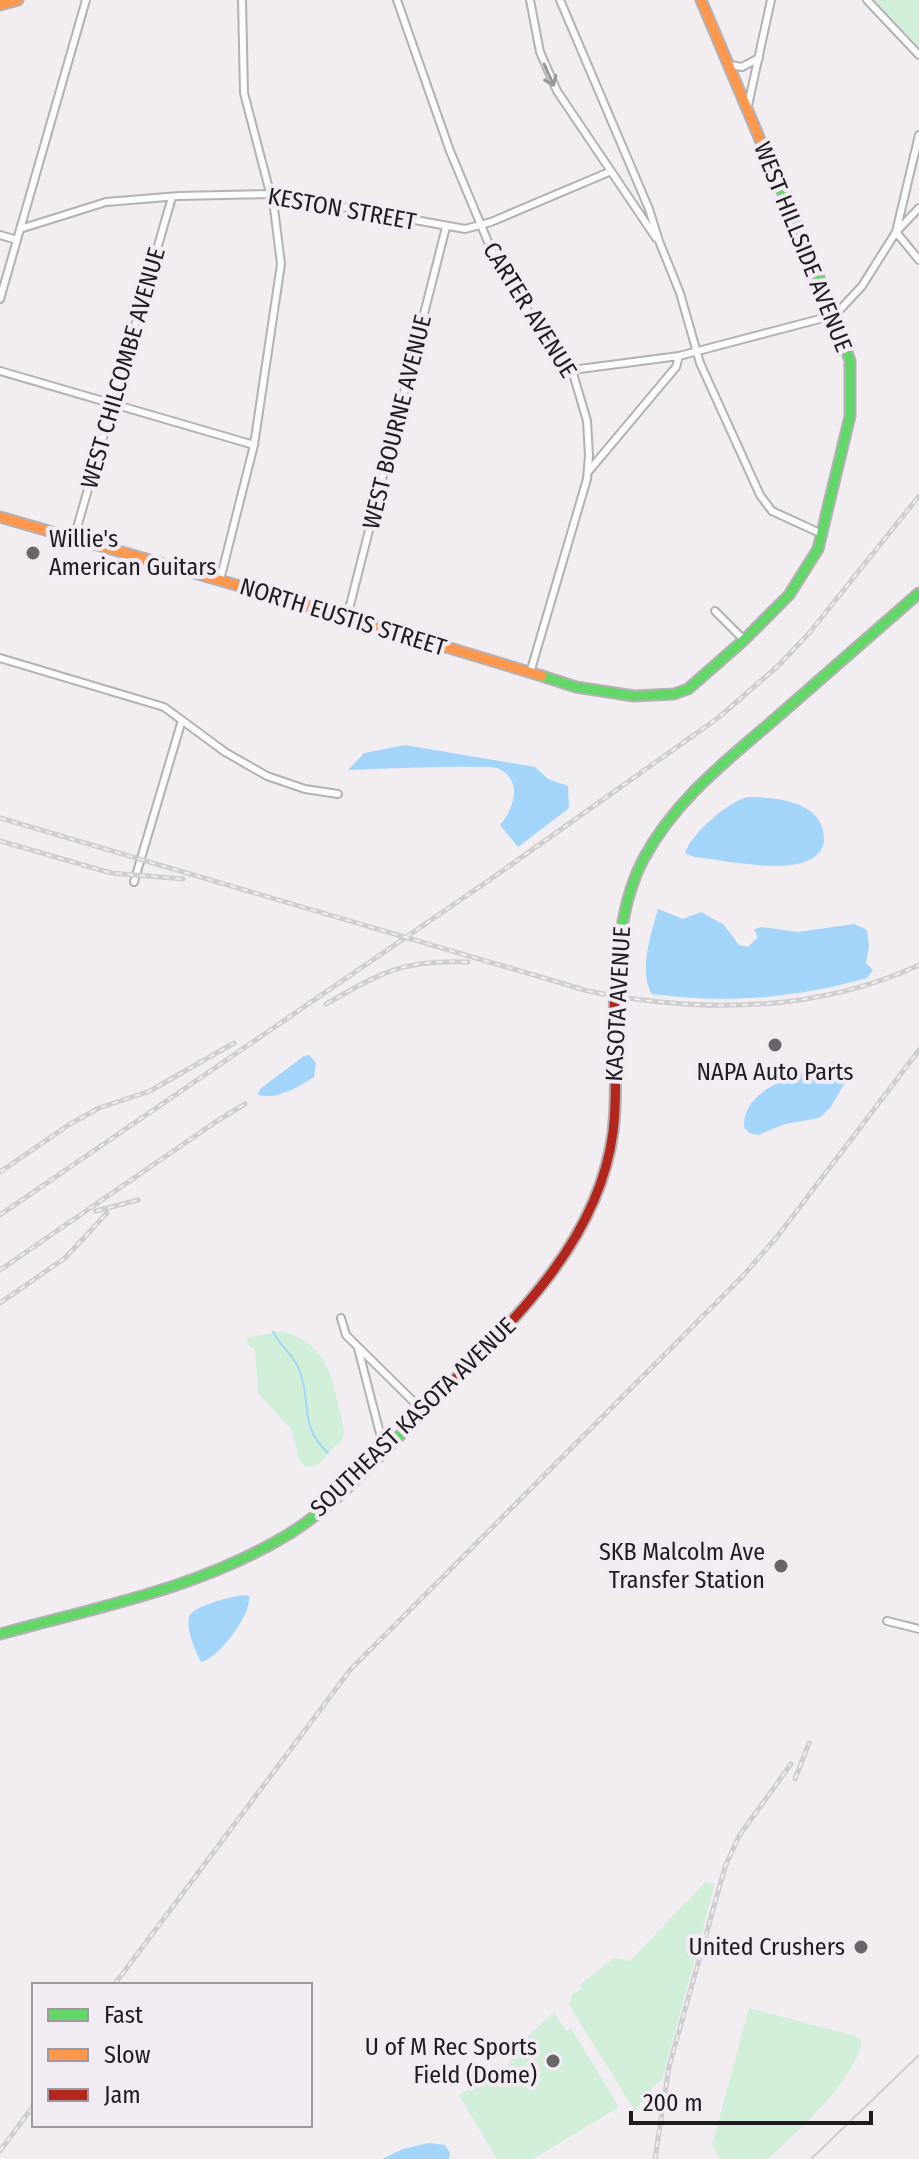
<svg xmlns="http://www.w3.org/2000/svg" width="919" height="2159" font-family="'Fira Sans Condensed',sans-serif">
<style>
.green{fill:#d1efd8}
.water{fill:#a3d5fa}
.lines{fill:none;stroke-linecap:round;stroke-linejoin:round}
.stream{stroke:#a3d5fa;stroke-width:2}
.street-casing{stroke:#b4b1b4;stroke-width:10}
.fast-casing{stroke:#b4b1b4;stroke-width:13}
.slow-casing{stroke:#b4b1b4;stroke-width:13}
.jam-casing{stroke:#b4b1b4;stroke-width:13}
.street{stroke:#fdfcfd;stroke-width:6}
.fast{stroke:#63d668;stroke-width:9}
.slow{stroke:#ff974d;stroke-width:9}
.jam{stroke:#b3261e;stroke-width:9}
.tram{stroke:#cfcecf;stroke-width:2}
.rail-casing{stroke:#cfcecf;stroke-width:5}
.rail{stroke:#f2ebf3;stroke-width:2;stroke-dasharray:6;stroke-linecap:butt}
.oneway{stroke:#999799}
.poi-dot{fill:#686568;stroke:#f2ebf3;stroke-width:3}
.labels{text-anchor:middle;stroke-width:8;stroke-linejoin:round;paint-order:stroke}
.street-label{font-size:24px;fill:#1e1c1f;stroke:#f2ebf3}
.poi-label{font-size:24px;fill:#1e1c1f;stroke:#f2ebf3;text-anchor:end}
</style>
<rect width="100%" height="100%" fill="#f1edf1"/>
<path class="green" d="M874,0H919V47Z
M281,1331C322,1341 332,1371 339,1409C340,1416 345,1427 344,1434C343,1444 334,1445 329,1452C320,1462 321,1466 305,1467L299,1459L291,1429L258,1393L255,1350L247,1344L246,1338Z
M705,1882L715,1884L662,2080L652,2086L651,2091L635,2111L569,2005L572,1994L582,1989L580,1985L614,1958L630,1961Z
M749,2008L856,2036L862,2042C853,2082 798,2131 768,2159H721L712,2145Z
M554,2012L566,2031L571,2028L619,2107L533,2159H497L459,2095L508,2065L523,2041Z"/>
<path class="water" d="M405,745L535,767L548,779L568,786L569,808L518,847L500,825C514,809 524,779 497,768C491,766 480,767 473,767C431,766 389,769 348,770L364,753Z
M747,797C776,797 825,801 824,840C824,848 818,855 811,859C783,874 725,860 694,857L685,853C692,833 727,803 747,797Z
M658,909L683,919L701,912L724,925L739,945L748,947L758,937L754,929L762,927L798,932L854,924L867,930L869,946L866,963L873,970L867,978C797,998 725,1004 652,994C638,971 651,934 658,909Z
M309,1055L316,1063L314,1077C298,1087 278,1100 258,1095L260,1089L304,1056Z
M835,1061L844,1062L848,1078L830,1108L819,1118L785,1124L758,1135L749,1133L744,1127C742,1086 803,1074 835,1061Z
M244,1595L249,1596C252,1614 218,1659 201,1662C195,1650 186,1630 189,1617C192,1606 233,1596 244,1595Z
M429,2143L445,2145L450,2153L449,2159H382L403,2149Z"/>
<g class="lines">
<path class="stream" d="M273,1332C280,1346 293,1354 299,1369C313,1404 297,1423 328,1453"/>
<defs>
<path id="street" d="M397,0L450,151L496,261L522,304L552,339L572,370L587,421L589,456L587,479L530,673
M530,0L540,52L557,91L656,238
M560,0L649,209L659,241L680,293L700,363L760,495L772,511L822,534
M867,0L919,55
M730,65L742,67L759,58
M747,110L771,0
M20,229L106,202L179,196L270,194L465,229L491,222L609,172
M897,231L919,208
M896,232L919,260
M0,235L17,240
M0,299L86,0
M572,370L679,356L835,315L862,286L896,232L919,135
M0,371L254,445
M588,472L676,367L679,356
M74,538L172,197
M220,580L254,445L281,264L274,208L244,93L242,0
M715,611L744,640
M347,617L446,227
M0,658L164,707L225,752L267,776L305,789L338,794
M134,882L182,720
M341,1318L346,1335L423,1411
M358,1348L384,1449
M887,1621L919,1629"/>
<path id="fast" d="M542,676L576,687L634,696L674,694L688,689L744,640L789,595L818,549L850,416V361L835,315L772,168
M615,985C619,943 623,898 643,860C674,801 726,761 776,718C824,676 871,635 919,593
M0,1634C98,1607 201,1588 289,1534C341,1502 397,1437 441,1393"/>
<path id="slow" d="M701,0L772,168
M0,5L18,0
M0,517L347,617L542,676"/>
<path id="jam" d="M441,1393C515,1320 599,1240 613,1132C619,1084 612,1034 615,985"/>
</defs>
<use href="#street" class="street-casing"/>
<use href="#fast" class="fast-casing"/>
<use href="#slow" class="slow-casing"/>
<use href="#jam" class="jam-casing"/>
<use href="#street" class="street"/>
<use href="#fast" class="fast"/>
<use href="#slow" class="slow"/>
<use href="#jam" class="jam"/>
<path class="tram" d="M811,2159L919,2055"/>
<defs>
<path id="rail" d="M0,818L588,991C698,1013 815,1013 919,965
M0,841L111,873L183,879
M326,1004C381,973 403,959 468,962
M0,1172L70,1124L99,1108L150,1091L234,1043
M96,1211L138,1200
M0,1215L488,881L718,718L778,666L810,632L919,496
M0,1270L217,1121L245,1104
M0,1303L65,1258L107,1213
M795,1779L809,1743
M114,1985L350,1670L741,1278L777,1237L919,1050
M0,2151L34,2105
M655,2159L669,2067L725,1867L739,1836L791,1764"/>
</defs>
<use href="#rail" class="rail-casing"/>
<use href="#rail" class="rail"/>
</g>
<defs><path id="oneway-shaft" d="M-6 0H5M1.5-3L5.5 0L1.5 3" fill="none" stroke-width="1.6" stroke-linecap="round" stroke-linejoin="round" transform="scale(2)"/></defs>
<use class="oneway" href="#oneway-shaft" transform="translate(549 75) rotate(66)"/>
<g class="poi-dot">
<circle cx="33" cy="553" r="8"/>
<circle cx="775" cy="1045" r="8"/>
<circle cx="781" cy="1566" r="8"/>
<circle cx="861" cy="1947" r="8"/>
<circle cx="553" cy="2061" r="8"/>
</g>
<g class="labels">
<g class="street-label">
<text transform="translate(342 209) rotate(10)" y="8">KESTON STREET</text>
<text transform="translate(803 247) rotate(68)" y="8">WEST HILLSIDE AVENUE</text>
<text transform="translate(530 310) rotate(58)" y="8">CARTER AVENUE</text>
<text transform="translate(123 368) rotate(-74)" y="8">WEST CHILCOMBE AVENUE</text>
<text transform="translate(397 422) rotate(-76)" y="8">WEST BOURNE AVENUE</text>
<text transform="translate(343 617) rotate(17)" y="8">NORTH EUSTIS STREET</text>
<text transform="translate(618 1004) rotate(-87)" y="8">KASOTA AVENUE</text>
<text transform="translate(413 1417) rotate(-44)" y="8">SOUTHEAST KASOTA AVENUE</text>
</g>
<g class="poi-label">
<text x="49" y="547" text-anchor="start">Willie's<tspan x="49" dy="28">American Guitars</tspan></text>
<text x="775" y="1080" text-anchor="middle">NAPA Auto Parts</text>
<text x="765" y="1560">SKB Malcolm Ave<tspan x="765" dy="28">Transfer Station</tspan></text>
<text x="845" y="1955">United Crushers</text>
<text x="537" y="2055">U of M Rec Sports<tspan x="537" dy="28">Field (Dome)</tspan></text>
</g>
</g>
<rect x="32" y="1983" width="280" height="144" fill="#f2ebf3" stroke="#9d989e" stroke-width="2"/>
<rect x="48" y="2009" width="40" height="12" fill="#63d668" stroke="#9d989e" stroke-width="2"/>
<text x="104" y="2023" font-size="24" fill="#1e1c1f">Fast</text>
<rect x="48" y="2049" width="40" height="12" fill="#ff974d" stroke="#9d989e" stroke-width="2"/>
<text x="104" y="2063" font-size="24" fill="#1e1c1f">Slow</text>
<rect x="48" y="2089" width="40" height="12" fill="#b3261e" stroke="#9d989e" stroke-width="2"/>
<text x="104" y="2103" font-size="24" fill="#1e1c1f">Jam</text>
<path d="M631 2111v12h240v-12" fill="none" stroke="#1e1c1f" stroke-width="4"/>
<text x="643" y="2111" font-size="24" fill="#1e1c1f" stroke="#f2ebf3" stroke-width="6" paint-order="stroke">200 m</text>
</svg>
